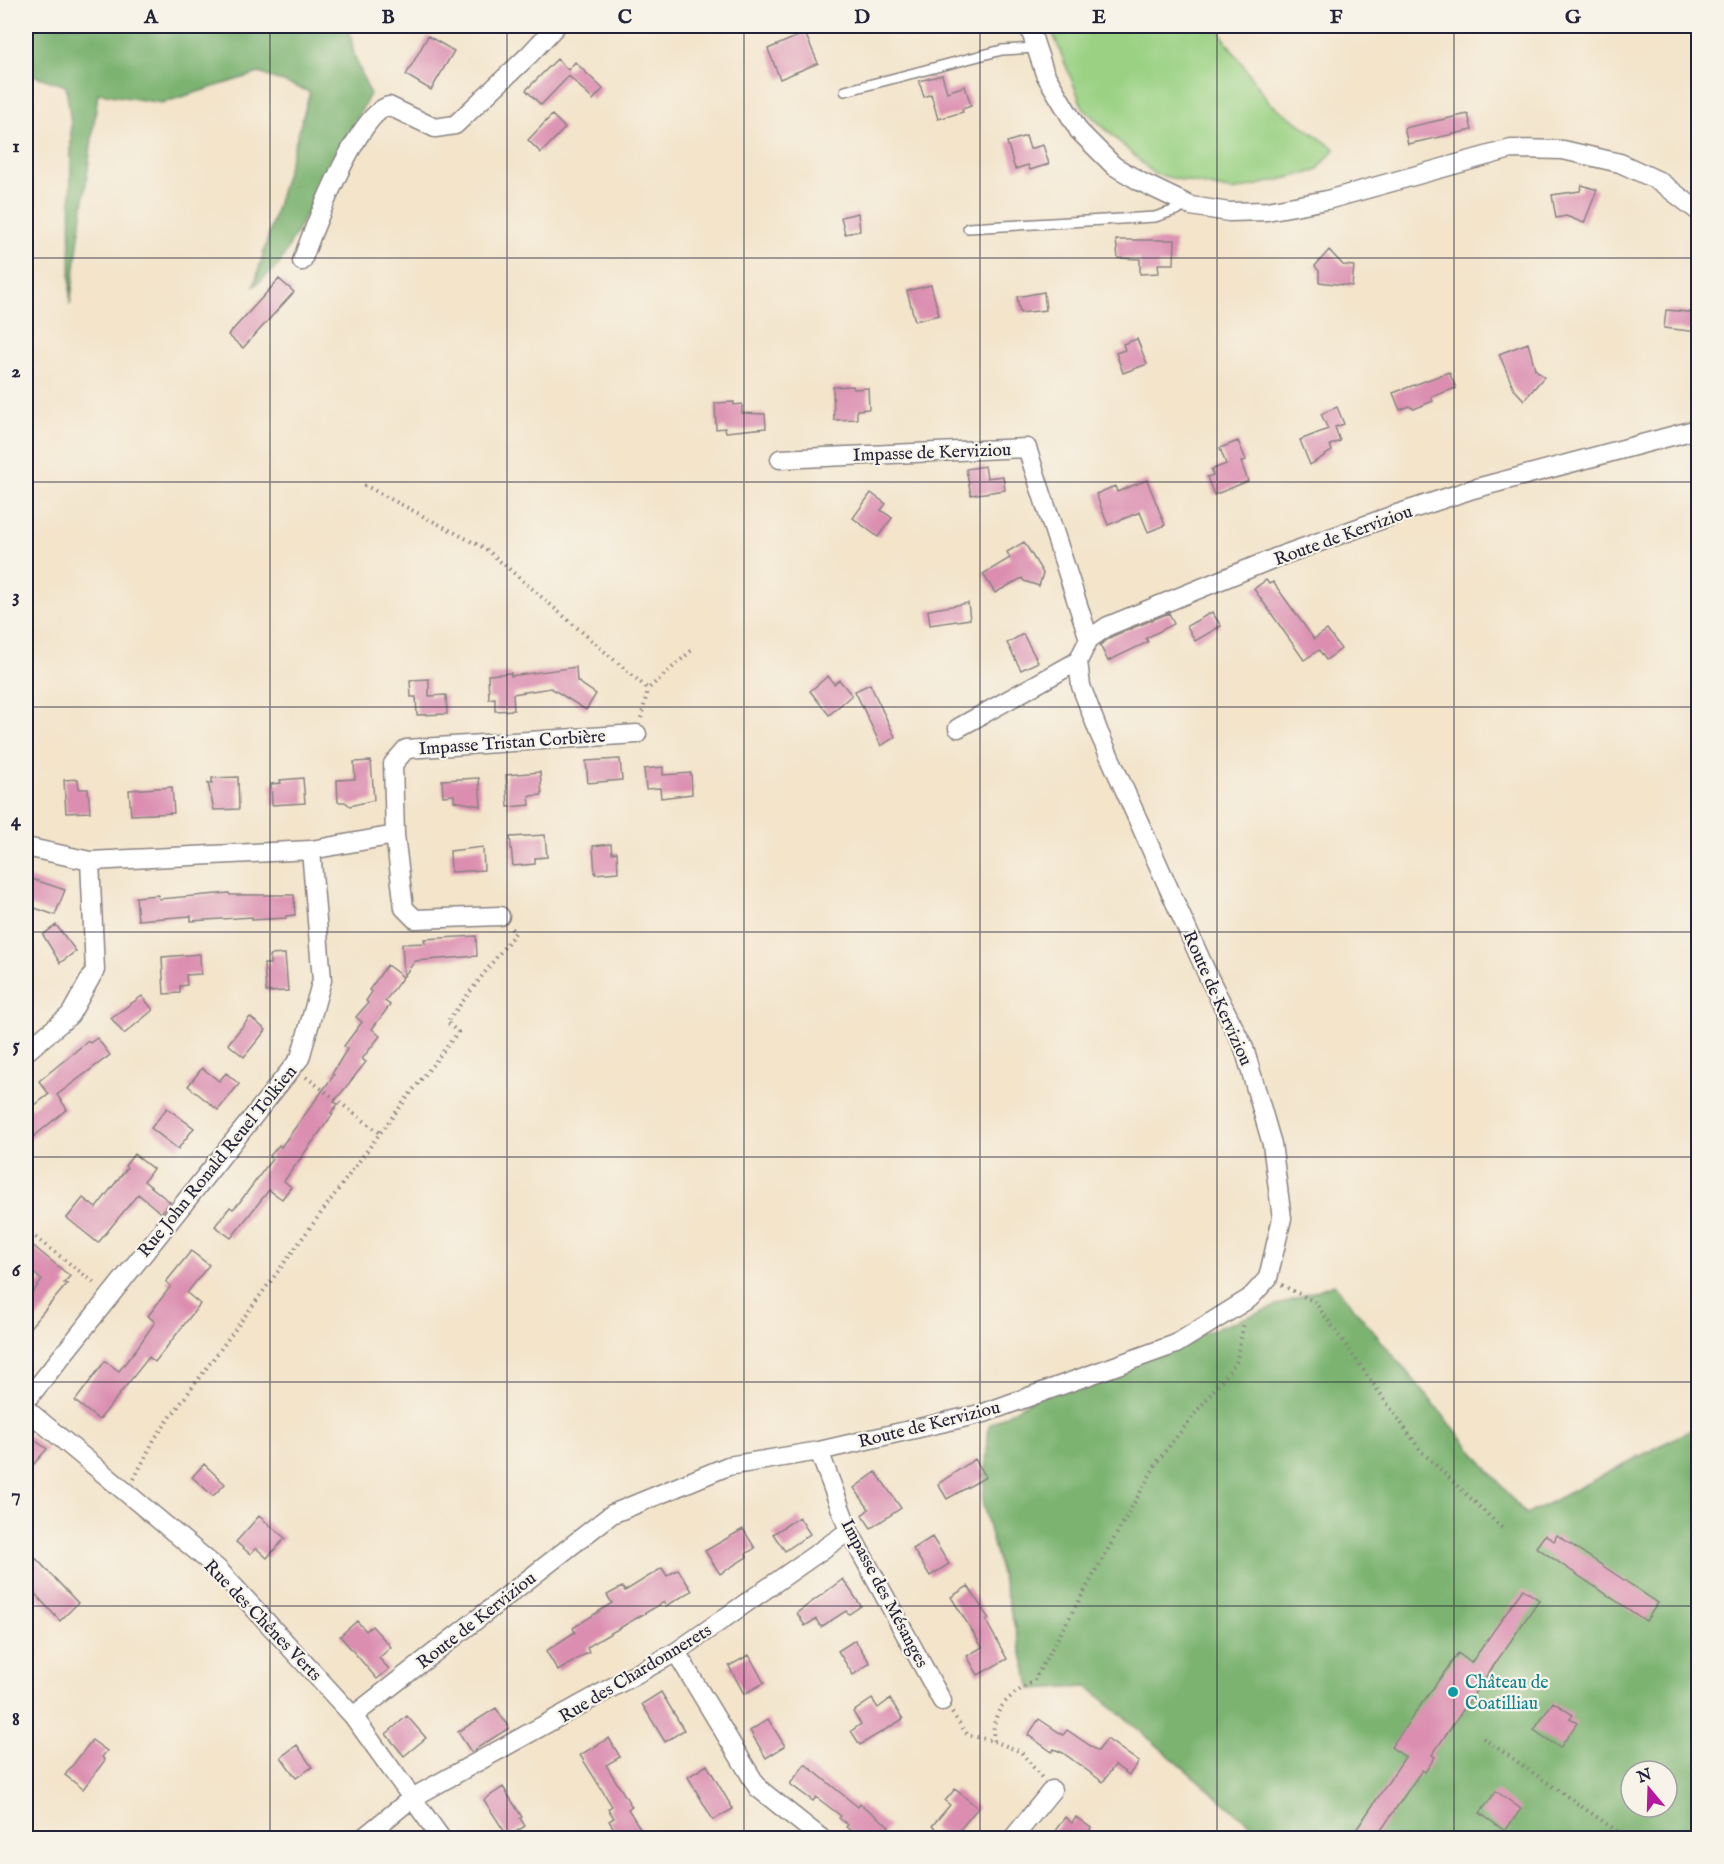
<svg xmlns="http://www.w3.org/2000/svg" width="1724" height="1864" font-family="'IM FELL English',serif">
<style>
.green{fill:#9ad183;stroke:#5e7a5f;stroke-width:1.5}
.forest{fill:#7bb371;stroke:#4e6a56;stroke-width:1.5;fill-rule:evenodd}
.building{fill:#db8eb0}
.lines{fill:none;stroke-linecap:round;stroke-linejoin:round}
.lane-casing{stroke:#8a8382;stroke-width:12}
.street-casing{stroke:#8a8382;stroke-width:21}
.path{stroke:#8a8382;stroke-width:4;stroke-dasharray:1.5 4.5;stroke-linecap:butt}
.lane{stroke:#fff;stroke-width:9}
.street{stroke:#fff;stroke-width:18}
.grid{fill:none;stroke:#22223b;stroke-width:1.5;stroke-opacity:0.55}
.culture-dot{fill:#0f9aa8;stroke:#f7f3e8;stroke-width:2}
.labels{text-anchor:middle;stroke-width:4.5;stroke-linejoin:round;paint-order:stroke}
.street-label{font-size:18px;fill:#22223b;stroke:#f7f3e8}
.culture-label{font-size:18px;fill:#0d838f;stroke:#f7f3e8;text-anchor:start}
.neatline{fill:none;stroke:#22223b;stroke-width:2}
.grid-label{font-size:20px;text-anchor:middle;font-weight:bold;fill:#22223b}
</style>
<rect width="100%" height="100%" fill="#f7f3e8"/>
<filter id="ink" filterUnits="userSpaceOnUse"><feTurbulence type="fractalNoise" baseFrequency=".0167" numOctaves="2"/><feDisplacementMap in="SourceGraphic" scale="12" xChannelSelector="R" yChannelSelector="G"/><feConvolveMatrix kernelMatrix="1 2 1 2 8 2 1 2 1" color-interpolation-filters="sRGB"/></filter>
<filter id="wash" filterUnits="userSpaceOnUse"><feTurbulence type="fractalNoise" baseFrequency=".008" numOctaves="4" result="noise"/><feDisplacementMap in="SourceGraphic" scale="24" xChannelSelector="R" yChannelSelector="G"/><feGaussianBlur stdDeviation="1.35" result="paint"/><feColorMatrix in="noise" values="0 0 0 0 0 0 0 0 0 0 0 0 0 0 0 0 0 1.4 0 .05"/><feComposite in="paint" operator="in"/></filter>
<g filter="url(#wash)">
<rect width="100%" height="100%" fill="#f3e4ca"/>
<path class="green" d="M1050,26H1218L1224,38L1269,102L1335,149L1316,171L1233,191L1154,174L1083,108Z"/>
<path class="forest" d="M26,26H349L354,55L370,94L279,265L254,286L310,92L259,73L162,103L98,93L70,305L71,124L66,86L26,73Z
M1334,1284L1526,1515L1698,1426V1838H1266L1087,1686L1031,1689L983,1505L989,1425L1040,1395ZM1631,1771H1667V1807H1631Z"/>
<g id="blocks">
<path class="building" d="M805,33L818,63L780,79L768,49Z
M428,36L454,51L431,90L406,75Z
M557,59L568,70L575,62L603,89L593,100L569,76L541,105L526,90Z
M942,75L947,92L965,86L971,106L962,109L963,112L938,119L931,94L924,97L919,81Z
M1468,114L1472,130L1408,144L1404,128Z
M552,115L565,128L541,153L528,140Z
M1026,136L1030,149L1043,145L1049,164L1030,170L1028,165L1015,169L1007,142Z
M1582,185L1597,190L1584,223L1566,216L1556,218L1552,195L1580,191Z
M858,213L860,231L845,234L841,217Z
M1116,240H1175L1174,264H1158L1159,273L1140,274V259L1118,258Z
M1329,250L1343,265L1354,266L1352,286L1319,282V271L1315,266Z
M279,279L294,292L243,348L228,335Z
M931,285L939,315L915,321L907,291Z
M1044,292L1046,310L1020,313L1017,297Z
M1666,310L1698,313V332L1664,328Z
M1137,339L1147,364L1123,373L1116,353L1125,350L1123,344Z
M1528,343L1535,369L1544,377L1524,400L1514,389L1499,354Z
M1449,372L1456,388L1431,397L1433,401L1414,409L1409,406L1400,410L1393,393Z
M853,386L854,389L868,388L869,409L857,410V419L834,420L833,387Z
M734,402V405L742,404V413L765,414L766,428L726,432L725,428L716,429L715,403Z
M1337,407L1344,424L1335,427L1340,441L1330,445L1332,451L1310,465L1300,440L1328,429L1321,414Z
M1238,441L1246,460L1241,462L1248,481L1214,495L1207,477L1213,475L1211,470L1226,464L1220,448Z
M985,466L987,478L1003,476L1005,490L971,495L966,469Z
M1147,480L1165,525L1148,532L1140,512L1108,525L1096,494L1115,486L1117,492Z
M871,493L886,504L881,510L892,518L878,537L853,518Z
M1024,542L1043,573L1039,586L1024,581L1022,578L995,593L983,574L1010,558L1007,552Z
M1266,580L1269,584L1273,582L1314,639L1327,630L1341,649L1326,660L1319,650L1304,660L1254,589Z
M968,603L970,619L930,625L928,610Z
M1212,612L1221,626L1195,641L1187,626Z
M1169,613L1174,624L1146,638L1148,642L1108,661L1100,645L1113,636Z
M1023,634L1038,662L1021,670L1007,643Z
M576,667L577,681L596,694L586,710L551,688L513,694L514,710L495,711V698L489,699L488,675L511,673V676Z
M828,676L834,684L839,680L852,695L829,715L810,691Z
M429,679V696L446,695L447,714L417,715L416,697H411L410,680Z
M870,684L895,737L881,746L855,691Z
M620,759L622,780L588,783L586,761Z
M371,761L374,800L350,806L345,802H338L337,780L355,779L354,762Z
M663,767V775L691,773L692,794L661,798L660,788L646,789L644,769Z
M540,772L542,795L529,796L530,805L508,807L506,775Z
M238,777L239,809L214,810L208,783H212V778Z
M303,778L305,803L272,805L271,784L281,783L280,780Z
M479,778L481,806L454,801V795L443,796L442,780Z
M78,779L79,789H88L90,812L66,813L64,780Z
M172,787L174,813L131,815L129,790Z
M545,835L547,857L535,858V864L513,866L510,837Z
M611,844L612,853L617,852L618,872L595,874L593,846Z
M483,847L484,870L451,872L450,851Z
M26,877L65,890L55,915L26,905Z
M229,893L230,895H294L295,915L286,916V918L252,920V917L191,921V916L138,920L136,897L158,895L159,899Z
M56,925L76,951L60,963L43,935Z
M476,936L477,956L415,961L404,976L402,944L425,943L424,939Z
M200,954L201,974L186,975L187,985L180,986V993L164,994L162,957Z
M285,954L288,991L266,992L264,964H270V955Z
M387,965L403,977L385,1001L390,1005L372,1029L380,1036L362,1059L366,1062L334,1102L338,1104L331,1113L333,1114L284,1181L291,1187L282,1199L269,1190L231,1238L215,1226L230,1207L233,1209L239,1203L272,1159L269,1157L279,1145L281,1147L334,1075L332,1074L347,1049L344,1046L362,1022L356,1017L368,1003L366,1001L372,992L369,990Z
M142,996L153,1010L124,1034L111,1018Z
M250,1017L266,1030L244,1057L228,1044Z
M97,1038L110,1055L57,1095L67,1109L26,1143V1112L49,1094L39,1081L88,1041L90,1043Z
M202,1068L219,1081L226,1073L239,1084L218,1110L188,1086Z
M167,1108L194,1128L178,1149L151,1128Z
M134,1154L153,1169L144,1181L170,1202L161,1213L138,1194L98,1243L67,1218L83,1198L96,1208L127,1168L125,1166Z
M26,1240L70,1276L64,1283L67,1284L26,1332V1301L42,1280L26,1267Z
M191,1251L209,1265L187,1293L200,1304L155,1362L149,1357L99,1420L75,1401L105,1361L119,1371L137,1348L155,1322L148,1316L171,1286L166,1282Z
M26,1434L47,1449L26,1473Z
M975,1459L986,1477L947,1499L938,1484Z
M204,1464L225,1484L213,1496L192,1477Z
M876,1472L901,1508L871,1528L862,1515L869,1509L854,1488Z
M259,1516L285,1538L267,1558L256,1548L250,1554L236,1542Z
M799,1517L810,1534L785,1551L773,1534Z
M743,1529L755,1548L746,1554L747,1557L720,1574L705,1551Z
M1545,1535L1554,1541L1557,1535L1658,1603L1646,1621L1536,1547Z
M932,1537L949,1564L930,1576L913,1549Z
M26,1548L78,1603L60,1621L26,1584Z
M662,1568L667,1576L678,1569L692,1591L666,1606L664,1602L594,1643L587,1648L589,1652L558,1671L546,1651L575,1632L573,1628L612,1603L607,1595L622,1587L625,1591Z
M843,1579L861,1606L849,1614L846,1611L821,1627L816,1619L805,1626L797,1613Z
M968,1586L989,1619L986,1621L1007,1659L978,1675L967,1656L982,1647L951,1597Z
M1523,1589L1539,1600L1432,1755L1435,1757L1425,1772L1422,1770L1375,1839H1350L1405,1757L1391,1747L1458,1653L1471,1663Z
M357,1621L366,1631L372,1626L391,1647L379,1658L389,1669L377,1679L340,1636Z
M855,1640L870,1663L853,1675L838,1651Z
M749,1655L764,1683L744,1694L729,1666Z
M661,1692L684,1730L665,1742L642,1704Z
M872,1699L878,1708L890,1699L903,1719L860,1745L851,1731L861,1724L853,1712Z
M1553,1702L1573,1715L1570,1719L1577,1723L1560,1748L1534,1730Z
M496,1708L509,1728L471,1752L458,1732Z
M407,1716L426,1738L404,1756L386,1734Z
M768,1719L785,1746L766,1758L750,1731Z
M1039,1719L1063,1735L1067,1730L1098,1751L1107,1739L1139,1762L1129,1775L1115,1765L1103,1782L1063,1753L1054,1749L1052,1752L1028,1735Z
M609,1738L620,1757L606,1765L632,1807L628,1809L647,1839H620L609,1821L614,1818L608,1809L612,1806L580,1755Z
M92,1740L107,1751L102,1757L105,1760L83,1789L65,1775Z
M297,1745L312,1767L296,1778L281,1757Z
M805,1764L858,1807L860,1804L889,1826L880,1839H861L846,1827L848,1825L839,1818L841,1816L816,1797L813,1801L790,1784Z
M707,1765L733,1809L713,1820L688,1777Z
M503,1787L522,1817L520,1818L525,1826L508,1837L484,1800Z
M955,1789L978,1808L952,1839H947L932,1826L950,1805L945,1801Z
M1496,1791L1521,1809L1505,1831L1480,1813Z
M1065,1817L1072,1823L1076,1817L1091,1828L1087,1834L1093,1839H1049Z"/>
</g>
</g>
<g filter="url(#ink)">
<use href="#blocks" fill-opacity="0" stroke="#8a8382" stroke-width="1.5"/>
<g class="lines">
<defs>
<path id="lane" d="M845,91L1002,50L1036,48
M968,228L1155,217L1188,206"/>
<path id="street" d="M1029,26L1045,74L1079,131L1114,166L1141,182L1191,206L1229,212L1267,211L1327,200L1511,149L1563,150L1620,163L1659,181L1698,211
M302,261C313,230 358,112 389,106L435,128L455,125L529,55L556,26
M780,459L1027,448L1089,639
M958,728L1078,661
M26,847L90,861L311,850L322,980L300,1058L26,1401
M311,850L395,835
M500,916L415,919L404,908L395,835L393,764L406,749L637,734
M26,1052L70,1015L95,970L90,861
M26,1409L218,1569L353,1716L441,1838
M819,1451L849,1531L942,1701
M676,1652L758,1788L821,1838
M353,1716L612,1514L728,1466L819,1451L984,1413L1176,1344L1250,1298L1268,1278L1282,1218L1272,1144L1244,1048L1209,978L1099,733L1081,686L1078,661L1089,639L1108,626L1275,558L1394,515L1473,489L1698,429
M363,1838L412,1798L676,1652L849,1531
M1013,1838L1052,1790"/>
</defs>
<use href="#lane" class="lane-casing"/>
<use href="#street" class="street-casing"/>
<path class="path" d="M364,485L486,549L648,689L692,650
M641,718L648,689
M306,1077L380,1133
M26,1230L96,1284
M1282,1285L1315,1302L1421,1451L1505,1531
M134,1479L155,1438L380,1133L458,1032L447,1022L515,933L511,928
M952,1713L968,1735L994,1741L1021,1752L1042,1778
M1483,1738L1627,1838
M994,1741C990,1710 1009,1695 1033,1682L1159,1459L1236,1362L1244,1323"/>
<use href="#lane" class="lane"/>
<use href="#street" class="street"/>
</g>
</g>
<path class="grid" d="M270,26V1838M507,26V1838M744,26V1838M980,26V1838M1217,26V1838M1454,26V1838M26,258H1698M26,482H1698M26,707H1698M26,932H1698M26,1157H1698M26,1382H1698M26,1606H1698"/>
<circle class="culture-dot" cx="1453" cy="1692" r="6"/>
<g class="labels">
<g class="street-label">
<text transform="translate(932 452) rotate(-2)" y="6">Impasse de Kerviziou</text>
<text transform="translate(1343 535) rotate(-20)" y="6">Route de Kerviziou</text>
<text transform="translate(512 742) rotate(-4)" y="6">Impasse Tristan Corbière</text>
<text transform="translate(1218 998) rotate(66)" y="6">Route de Kerviziou</text>
<text transform="translate(217 1161) rotate(-51)" y="6">Rue John Ronald Reuel Tolkien</text>
<text transform="translate(929 1424) rotate(-14)" y="6">Route de Kerviziou</text>
<text transform="translate(885 1593) rotate(62)" y="6">Impasse des Mésanges</text>
<text transform="translate(263 1620) rotate(46)" y="6">Rue des Chênes Verts</text>
<text transform="translate(476 1620) rotate(-38)" y="6">Route de Kerviziou</text>
<text transform="translate(635 1673) rotate(-31)" y="6">Rue des Chardonnerets</text>
</g>
<g class="culture-label">
<text x="1465" y="1688">Château de<tspan x="1465" dy="21">Coatilliau</tspan></text>
</g>
</g>
<rect width="1724" height="1864" fill="none" stroke="#f7f3e8" stroke-width="66"/>
<g transform="translate(1649 1789) rotate(341)"><circle r="28" fill="#f7f3e8" stroke="#a29fa3" stroke-width="1.5"/>
<path d="M0-4.5L10 22L0 15L-10 22Z" fill="#b5179e"/>
<text y="-9" font-size="16" font-weight="bold" text-anchor="middle" fill="#22223b">N</text>
</g>
<rect x="33" y="33" width="1658" height="1798" class="neatline"/>
<g class="grid-label">
<text x="151" y="23">A</text>
<text x="388" y="23">B</text>
<text x="625" y="23">C</text>
<text x="862" y="23">D</text>
<text x="1099" y="23">E</text>
<text x="1336" y="23">F</text>
<text x="1573" y="23">G</text>
<text x="16" y="152">1</text>
<text x="16" y="377">2</text>
<text x="16" y="602">3</text>
<text x="16" y="826">4</text>
<text x="16" y="1051">5</text>
<text x="16" y="1276">6</text>
<text x="16" y="1501">7</text>
<text x="16" y="1725">8</text>
</g>
</svg>
